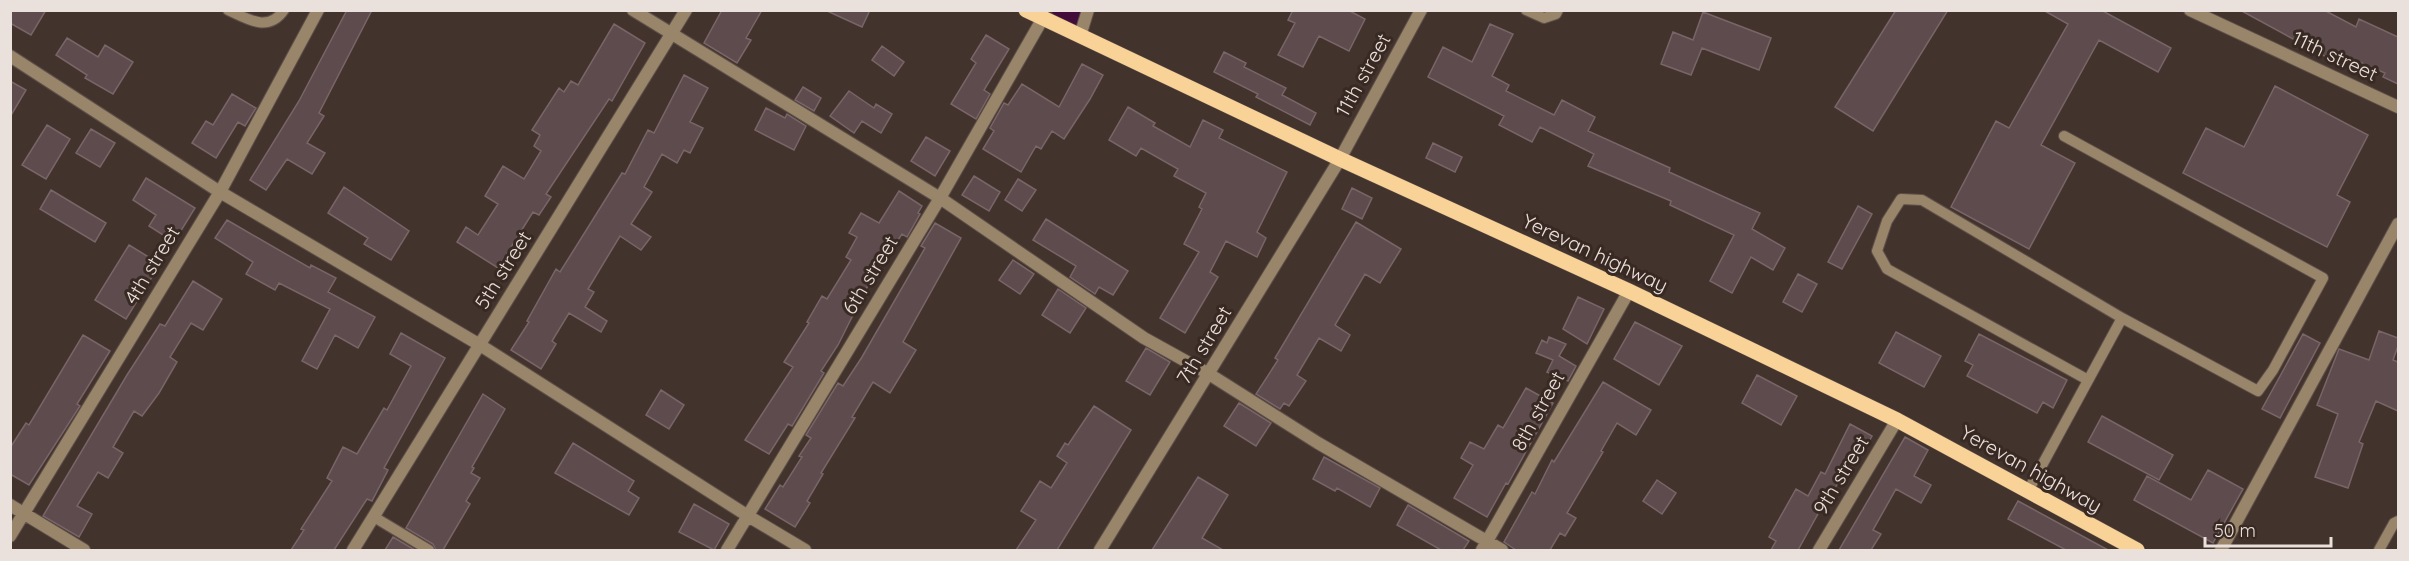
<svg xmlns="http://www.w3.org/2000/svg" width="2409" height="561" font-family="Quicksand,sans-serif">
<style>
.lines{fill:none;stroke-linecap:round;stroke-linejoin:round}
.canal{stroke:#420c3b;stroke-width:18}
.building{fill:#5d4b4e;stroke:#796568;stroke-width:1.5}
.service-casing{stroke:#5e4f49;stroke-width:12}
.minor-casing{stroke:#5e4f49;stroke-width:14}
.primary-casing{stroke:#5e4f49;stroke-width:16}
.service{stroke:#98856a;stroke-width:10}
.minor{stroke:#98856a;stroke-width:12}
.primary{stroke:#f9d298;stroke-width:15}
.labels{text-anchor:middle;stroke-width:6;stroke-linejoin:round;paint-order:stroke}
.street-label{font-size:20px;fill:#eae0dc;stroke:#392923}
</style>
<rect width="100%" height="100%" fill="#43332d"/>
<g class="lines">
<path class="canal" d="M1061,10L1077,18"/>
</g>
<path class="building" d="M10,10H46L31,35L10,23Z
M347,10H372L319,113L324,116L307,143L325,153L312,174L287,159L266,190L250,180L299,101Z
M722,10H762L746,38L751,40L737,63L704,43Z
M825,10H870L862,27Z
M1293,10H1348L1365,19L1349,51L1319,36L1303,67L1278,55L1295,23L1288,20Z
M1896,10H1948L1873,131L1835,107Z
M2043,10H2101L2171,48L2158,72L2099,40L2041,145L2075,163L2029,249L1951,207L1996,121L2009,128L2068,24Z
M2240,10H2324L2356,27L2359,19L2398,37V84L2383,77L2385,73L2335,51L2330,59Z
M1703,12L1771,38L1759,70L1702,48L1691,75L1661,64L1673,32L1693,40Z
M614,24L645,43L612,101L609,99L546,194L551,197L539,215L533,212L498,268L457,242L466,227L478,235L498,204L485,196L503,166L524,179L541,151L534,146L540,135L532,130L559,88L564,92L571,81L578,85Z
M1490,24L1513,34L1492,76L1509,85L1506,91L1554,115L1562,100L1595,117L1588,131L1670,168L1669,172L1760,213L1752,229L1785,248L1773,270L1751,257L1732,293L1710,281L1734,235L1670,205L1671,201L1588,166L1594,154L1540,127L1532,142L1499,125L1504,116L1428,77L1443,47L1472,62Z
M986,35L1009,49L984,90L990,94L976,119L951,104L976,63L971,59Z
M67,38L98,57L105,45L133,62L113,94L85,78L87,75L56,55Z
M882,46L904,62L894,76L872,60Z
M1224,52L1246,63L1244,67L1286,88L1282,95L1316,113L1310,125L1256,97L1258,94L1214,72Z
M1082,64L1103,75L1090,99L1064,139L1052,131L1041,149L1036,146L1021,172L983,149L994,131L990,128L1004,103L1008,105L1022,84L1059,107Z
M684,75L708,88L690,122L703,128L690,153L684,150L677,163L662,154L644,187L652,192L631,224L651,237L641,250L620,236L588,289L594,292L585,307L607,321L601,332L569,313L552,341L556,344L541,369L511,350L529,322L527,321L556,269L560,272L622,173L625,174L648,130L654,133Z
M10,81L26,90L10,117Z
M2275,86L2368,135L2337,195L2350,202L2327,247L2183,173L2206,128L2244,147Z
M803,87L821,98L814,111L795,100Z
M849,91L874,108L876,104L892,114L881,133L862,121L854,133L830,116Z
M232,94L256,108L245,126L238,122L216,158L192,143L206,121L213,125Z
M1128,107L1155,123L1153,126L1190,147L1203,120L1223,130L1219,138L1287,172L1257,232L1266,238L1257,257L1226,241L1210,272L1218,277L1185,333L1160,318L1199,252L1184,244L1202,209L1199,207L1206,193L1174,176L1178,169L1141,148L1136,156L1109,140Z
M766,108L785,118L787,114L806,126L794,150L755,130Z
M47,125L70,139L46,179L22,165Z
M91,129L115,143L100,167L76,153Z
M926,137L950,151L935,176L911,161Z
M1433,143L1462,157L1455,172L1426,158Z
M974,176L1000,192L989,211L962,195Z
M146,178L195,208L174,242L149,226L156,215L133,200Z
M1018,179L1036,190L1022,211L1005,200Z
M344,187L409,231L391,260L364,244L368,238L328,213Z
M1352,188L1372,198L1362,219L1342,209Z
M51,190L106,223L95,242L40,209Z
M899,191L922,206L918,213L920,214L907,237L902,234L875,274L851,314L853,315L838,345L821,371L824,373L792,426L788,424L769,454L745,440L793,367L784,362L809,323L807,322L822,296L827,299L851,260L846,257L857,237L849,233L861,213L879,223Z
M1858,206L1872,214L1842,269L1828,262Z
M1046,219L1128,271L1113,295L1099,287L1095,294L1070,277L1076,266L1033,240Z
M227,220L310,268L311,265L336,278L328,292L375,317L358,348L335,335L317,369L302,361L330,309L279,283L275,290L246,274L253,262L215,238Z
M1356,222L1401,249L1380,283L1365,274L1335,325L1350,335L1341,351L1319,338L1297,375L1306,381L1289,406L1284,403L1280,409L1256,394L1278,360L1275,358Z
M935,223L961,238L903,342L916,350L890,393L873,382L852,417L855,418L821,473L823,474L807,501L810,503L795,527L765,509L780,485L783,487L802,457L799,456L811,438L806,435L838,383L843,386L862,357L925,248L921,246Z
M129,245L160,264L126,319L95,300Z
M1013,260L1034,274L1020,294L999,280Z
M1798,274L1817,284L1802,312L1783,302Z
M193,281L222,299L203,330L191,323L170,357L177,362L159,393L142,416L134,411L113,447L123,453L108,478L98,472L77,506L92,514L79,537L43,516L127,375L160,324L165,326Z
M1058,289L1086,308L1070,333L1042,315Z
M1578,297L1604,309L1587,344L1563,329Z
M1635,322L1682,346L1659,385L1614,359Z
M2379,331L2398,338V346L2393,360L2398,362V411L2376,401L2359,442L2363,444L2348,488L2315,477L2338,414L2317,405L2339,349L2369,360Z
M1896,332L1941,356L1924,387L1879,363Z
M401,333L445,358L384,468L388,470L372,501L367,499L334,550H291L304,530L301,529L332,481L327,478L343,447L357,454L384,408L387,410L411,366L390,354Z
M1979,334L2067,380L2053,408L2043,402L2037,413L1967,376L1973,365L1965,361Z
M2303,334L2320,343L2280,418L2262,409Z
M83,335L110,351L77,404L80,406L29,485L10,474V448L26,423L29,425Z
M1549,337L1566,344L1559,356L1576,366L1568,381L1547,372L1553,360L1536,353L1542,340L1547,343Z
M1146,348L1170,362L1150,395L1126,381Z
M1757,375L1797,396L1781,425L1742,403Z
M1603,382L1651,410L1636,435L1617,423L1601,451L1603,452L1567,513L1576,518L1565,536L1560,533L1550,550H1516L1504,542L1532,492L1535,494L1552,460L1554,462Z
M1526,388L1553,403L1508,484L1506,483L1487,517L1454,498L1473,465L1461,458L1470,442L1484,449L1498,425L1503,428Z
M661,390L684,405L669,429L646,415Z
M483,394L505,409L472,467L474,468L471,473L480,478L466,501L470,504L443,550H436L433,544L406,528Z
M1239,403L1271,423L1256,446L1224,426Z
M1094,406L1131,430L1057,550H1016L1036,520L1021,511L1040,481L1051,488L1067,463L1057,456L1065,443L1068,445Z
M2102,416L2173,455L2159,480L2088,442Z
M1850,424L1872,436L1861,456L1859,455L1843,483L1839,481L1826,504L1824,503L1798,550H1771L1776,541L1769,537L1796,489L1808,496L1821,472L1825,474Z
M1905,437L1928,450L1914,476L1931,485L1921,503L1896,489L1873,530L1881,534L1871,550H1839Z
M573,443L634,481L628,491L639,498L629,515L555,473Z
M1324,457L1380,488L1370,507L1337,488L1335,491L1313,479Z
M2208,470L2243,489L2213,543L2134,500L2147,476L2191,500Z
M1198,477L1228,495L1202,538L1223,550H1152Z
M1657,480L1676,493L1662,514L1643,501Z
M2018,501L2108,550H2066L2008,519Z
M694,504L729,524L714,550L679,532Z
M1408,505L1469,541L1463,550H1441L1397,525Z
M393,537L415,550H385Z"/>
<g class="lines">
<defs>
<path id="service" d="M228,10C248,19 268,33 284,10
M1526,10L1544,18L1556,14L1558,10
M2064,136L2323,278L2273,370L2258,391L2122,318L1922,200L1901,199L1887,221L1877,251L1887,269L2088,380
M2028,491L2122,318
M374,517L429,550
M2379,550L2394,523L2398,521"/>
<path id="minor" d="M633,10L940,198L1144,338L1209,374L1318,443L1502,550
M2190,10L2398,107
M1080,36L1088,10
M10,56L220,192L480,345L748,516L805,550
M10,505L84,550
M10,536L220,192L318,10
M353,550L686,10
M727,550L940,198L1043,18
M1100,550L1340,159L1421,10
M1482,550L1629,291
M1819,550L1897,420
M2221,550L2398,224"/>
<path id="primary" d="M1026,10L1340,159L1629,291L1897,420L2137,550"/>
</defs>
<use href="#service" class="service-casing"/>
<use href="#minor" class="minor-casing"/>
<use href="#primary" class="primary-casing"/>
<use href="#service" class="service"/>
<use href="#minor" class="minor"/>
<use href="#primary" class="primary"/>
</g>
<g class="labels">
<g class="street-label">
<text transform="translate(2335 56) rotate(25)" y="7">11th street</text>
<text transform="translate(1363 75) rotate(-61)" y="7">11th street</text>
<text transform="translate(1595 253) rotate(25)" y="7">Yerevan highway</text>
<text transform="translate(152 265) rotate(-59)" y="7">4th street</text>
<text transform="translate(503 270) rotate(-58)" y="7">5th street</text>
<text transform="translate(870 275) rotate(-59)" y="7">6th street</text>
<text transform="translate(1204 345) rotate(-59)" y="7">7th street</text>
<text transform="translate(1538 411) rotate(-61)" y="7">8th street</text>
<text transform="translate(2031 469) rotate(29)" y="7">Yerevan highway</text>
<text transform="translate(1841 475) rotate(-59)" y="7">9th street</text>
</g>
</g>
<rect width="2409" height="561" fill="none" stroke="#eae0dc" stroke-width="24"/>
<path d="M2205 537v9h126v-9" fill="none" stroke="#eae0dc" stroke-width="3"/>
<text x="2214" y="537" font-size="18" fill="#eae0dc" stroke="#392923" stroke-width="4.5" paint-order="stroke">50 m</text>
</svg>
